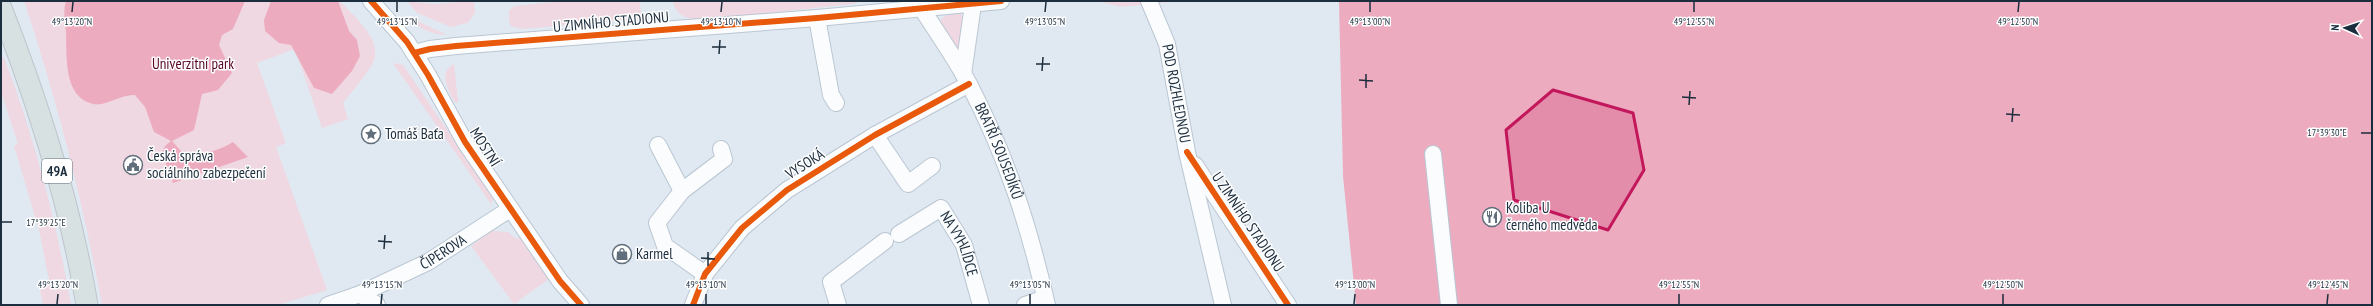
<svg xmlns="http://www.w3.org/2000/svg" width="2373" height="306" font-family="'PT Sans Narrow',sans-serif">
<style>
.green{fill:#efd8e1}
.forest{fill:#edabbf}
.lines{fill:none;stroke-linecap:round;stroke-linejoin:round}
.minor-casing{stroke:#bac6d2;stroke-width:18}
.major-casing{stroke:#bec5cc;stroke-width:23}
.minor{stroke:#fafcfd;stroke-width:16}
.major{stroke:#d8e1e2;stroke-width:21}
.cycleway-casing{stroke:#fff;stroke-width:8}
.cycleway{stroke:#e8590c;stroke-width:6}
.marked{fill:#c2185b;fill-opacity:0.2;stroke:#c2185b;stroke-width:3;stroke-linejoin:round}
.ticks{fill:none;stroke:#1c2d3d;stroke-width:1.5}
.labels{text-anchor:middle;stroke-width:3;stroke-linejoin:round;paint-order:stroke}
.shield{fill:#fff;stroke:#606c77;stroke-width:1}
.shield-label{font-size:14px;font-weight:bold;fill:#1c2d3d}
.street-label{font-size:15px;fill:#1c2d3d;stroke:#fff}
.park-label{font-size:15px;fill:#570523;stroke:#fff}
.poi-label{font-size:15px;fill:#1c2d3d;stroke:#fff;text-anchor:start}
.ticks-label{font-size:10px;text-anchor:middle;fill:#1c2d3d;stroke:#fff;stroke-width:3;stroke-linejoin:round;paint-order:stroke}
</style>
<rect width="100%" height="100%" fill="#e0e9f2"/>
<path class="green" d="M24,1H340C352,15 382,38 374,60C369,73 352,91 343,103L348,119L322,128L295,49L257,63L286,143L276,147L327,290L278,305H102C83,202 57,100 24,1Z
M407,1L432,4L474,1L475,12L471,19L467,23L451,27L417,13Z
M563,1H640L641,14L636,19L522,29L511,26L509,21V11L514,6Z
M673,1H860L854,4L698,20C686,18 675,15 673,1Z
M1098,1H1179L1121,7Z
M951,13H960L964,19L958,53L940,23L942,18Z
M409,17L447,35C431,34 419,29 409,17Z
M1,56L4,58C35,138 56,221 71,305H43L40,289L56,283L50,285L39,230L14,146L18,144L1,92Z
M393,63L403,65L488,190L493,199L491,204Z
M454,64L458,101L457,103L454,101C448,89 438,72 454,64Z
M492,231L508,232L516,239L520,237L549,279L514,304L471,246Z"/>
<path class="forest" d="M66,1H245L233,29L222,35L219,45L232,73L218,90L202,94L194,130L172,141L182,152C203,155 216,152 233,142L248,157L173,183L162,153L165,146L171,141L154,132L145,107L135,95C121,94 105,107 93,104C63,97 67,56 66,32C65,22 63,10 66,1Z
M271,1H338L349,31L357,40L360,56L352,71L332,94L314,88L291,45L279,43L265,31L264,20Z
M1339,1H2372V305H1356L1343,176Z"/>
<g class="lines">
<defs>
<g id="minor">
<path d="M371,1L407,42L428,75L465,142L560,281L581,305"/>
<path id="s1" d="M1149,1L1167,44L1187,152L1223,305"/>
<path id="s2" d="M922,9C938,34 955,58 969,84C1007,157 1029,226 1047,305"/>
<path d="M817,18L831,95L836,103"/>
<path d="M414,53L430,49L456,46L817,18L1001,1"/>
<path d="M963,74L973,5"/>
<path d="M875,135L908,184L932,166"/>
<path d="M658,145L682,191"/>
<path d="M1433,154L1449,305"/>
<path d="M1195,165L1288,305"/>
<path id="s3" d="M899,234L941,208L964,245L981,305"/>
<path d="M705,274L665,246L657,223L682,191L724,159L721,149"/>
<path d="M360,294L377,305"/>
<path id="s4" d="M328,305L360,294L428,262L510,209"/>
<path d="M693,305L705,274L742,228L787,190L875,135L969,84"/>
<path d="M838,305L831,282L885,241"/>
<path d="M1025,305L1045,298"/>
</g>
<path id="major" d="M1,8C39,105 70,202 87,305"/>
</defs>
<use href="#minor" class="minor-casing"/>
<use href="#major" class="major-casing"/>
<use href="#minor" class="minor"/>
<use href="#major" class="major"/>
<defs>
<path id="cycleway" d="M371,1L407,42L428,75L465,142L560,281L581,305
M414,53L430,49L456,46L817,18L1001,1
M1187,152L1288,305
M693,305L705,274L742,228L787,190L875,135L969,84"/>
</defs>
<use href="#cycleway" class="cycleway-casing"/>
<use href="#cycleway" class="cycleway"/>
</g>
<path class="marked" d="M1553,90L1633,113L1644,170L1608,230L1514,200L1506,130Z"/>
<path class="ticks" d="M72,12L73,2M397,12V2M721,12L722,2M1045,12L1046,2M1370,12V2M1694,12V2M2018,12L2019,2M712,47H726M719,54L720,40M1036,64H1050M1042,71L1043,57M1359,80L1373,81M1366,88V74M1682,97L1696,98M1689,105L1690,91M2006,114L2020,115M2012,122L2013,108M2361,133H2371M2,222H12M378,241L392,242M384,249L385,235M701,258L715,259M708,266V252M57,304L58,294M381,304L382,294M706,304V294M1030,304V294M1354,304L1355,294M1679,304V294M2003,304V294M2327,304L2328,294"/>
<defs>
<symbol id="sight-ring" viewBox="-11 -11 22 22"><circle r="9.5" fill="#fff" stroke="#616f7c" stroke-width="1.5"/><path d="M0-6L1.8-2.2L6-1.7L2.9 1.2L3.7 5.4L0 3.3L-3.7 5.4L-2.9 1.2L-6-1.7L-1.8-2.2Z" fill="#616f7c"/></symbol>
<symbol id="civic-ring" viewBox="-11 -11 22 22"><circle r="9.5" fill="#fff" stroke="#616f7c" stroke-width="1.5"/><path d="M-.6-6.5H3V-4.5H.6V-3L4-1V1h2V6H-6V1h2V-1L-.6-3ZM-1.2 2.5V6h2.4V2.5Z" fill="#616f7c"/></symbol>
<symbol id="restaurant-ring" viewBox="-11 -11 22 22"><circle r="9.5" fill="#fff" stroke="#616f7c" stroke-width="1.5"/><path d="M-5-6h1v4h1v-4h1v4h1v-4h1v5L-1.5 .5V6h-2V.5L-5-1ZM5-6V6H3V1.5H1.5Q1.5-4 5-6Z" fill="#616f7c"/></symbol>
<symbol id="shop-ring" viewBox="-11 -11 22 22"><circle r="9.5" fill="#fff" stroke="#616f7c" stroke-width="1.5"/><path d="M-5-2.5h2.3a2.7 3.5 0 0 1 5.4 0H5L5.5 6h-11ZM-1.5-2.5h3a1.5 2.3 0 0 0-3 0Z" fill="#616f7c"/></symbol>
</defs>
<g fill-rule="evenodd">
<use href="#sight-ring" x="360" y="123" width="22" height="22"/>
<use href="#civic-ring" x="122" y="154" width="22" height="22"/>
<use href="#restaurant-ring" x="1481" y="206" width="22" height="22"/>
<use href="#shop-ring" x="611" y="243" width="22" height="22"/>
</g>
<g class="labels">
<rect class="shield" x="42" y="159" width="30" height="24" rx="3"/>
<g class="shield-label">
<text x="57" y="176">49A</text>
</g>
<g class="street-label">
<text transform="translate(611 22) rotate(-5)" y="5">U ZIMNÍHO STADIONU</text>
<text dy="5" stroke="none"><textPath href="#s1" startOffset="97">POD ROZHLEDNOU</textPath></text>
<text transform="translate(485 147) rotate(58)" y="5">MOSTNÍ</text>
<text dy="5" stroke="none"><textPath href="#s2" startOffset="162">BRATŘÍ SOUSEDÍKŮ</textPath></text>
<text transform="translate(805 164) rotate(-32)" y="5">VYSOKÁ</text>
<text transform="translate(1248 222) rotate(56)" y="5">U ZIMNÍHO STADIONU</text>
<text dy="5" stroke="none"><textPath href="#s3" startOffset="90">NA VYHLÍDCE</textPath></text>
<text dy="5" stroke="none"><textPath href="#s4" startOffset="127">ČIPEROVA</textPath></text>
</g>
<g class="park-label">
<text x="193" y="69">Univerzitní park</text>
</g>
<g class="poi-label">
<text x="385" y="139">Tomáš Baťa</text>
<text x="147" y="161">Česká správa<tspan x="147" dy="17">sociálního zabezpečení</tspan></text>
<text x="1506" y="213">Koliba U<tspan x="1506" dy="17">černého medvěda</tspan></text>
<text x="636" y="259">Karmel</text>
</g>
</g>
<g class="ticks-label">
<text x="72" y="25">49°13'20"N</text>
<text x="397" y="25">49°13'15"N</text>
<text x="721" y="25">49°13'10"N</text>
<text x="1045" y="25">49°13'05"N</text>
<text x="1370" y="25">49°13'00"N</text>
<text x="1694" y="25">49°12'55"N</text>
<text x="2018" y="25">49°12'50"N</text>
<text x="2327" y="136">17°39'30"E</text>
<text x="46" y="226">17°39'25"E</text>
<text x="58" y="288">49°13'20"N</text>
<text x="382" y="288">49°13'15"N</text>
<text x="706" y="288">49°13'10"N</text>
<text x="1030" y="288">49°13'05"N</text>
<text x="1355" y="288">49°13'00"N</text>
<text x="1679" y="288">49°12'55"N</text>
<text x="2003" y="288">49°12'50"N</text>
<text x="2328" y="288">49°12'45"N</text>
</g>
<rect width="2373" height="306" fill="none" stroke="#1c2d3d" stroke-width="4"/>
<g transform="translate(2345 28) rotate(273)" stroke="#ffffff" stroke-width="3" paint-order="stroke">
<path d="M0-3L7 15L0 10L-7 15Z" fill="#1c2d3d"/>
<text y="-6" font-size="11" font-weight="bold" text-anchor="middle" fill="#1c2d3d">N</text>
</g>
</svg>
